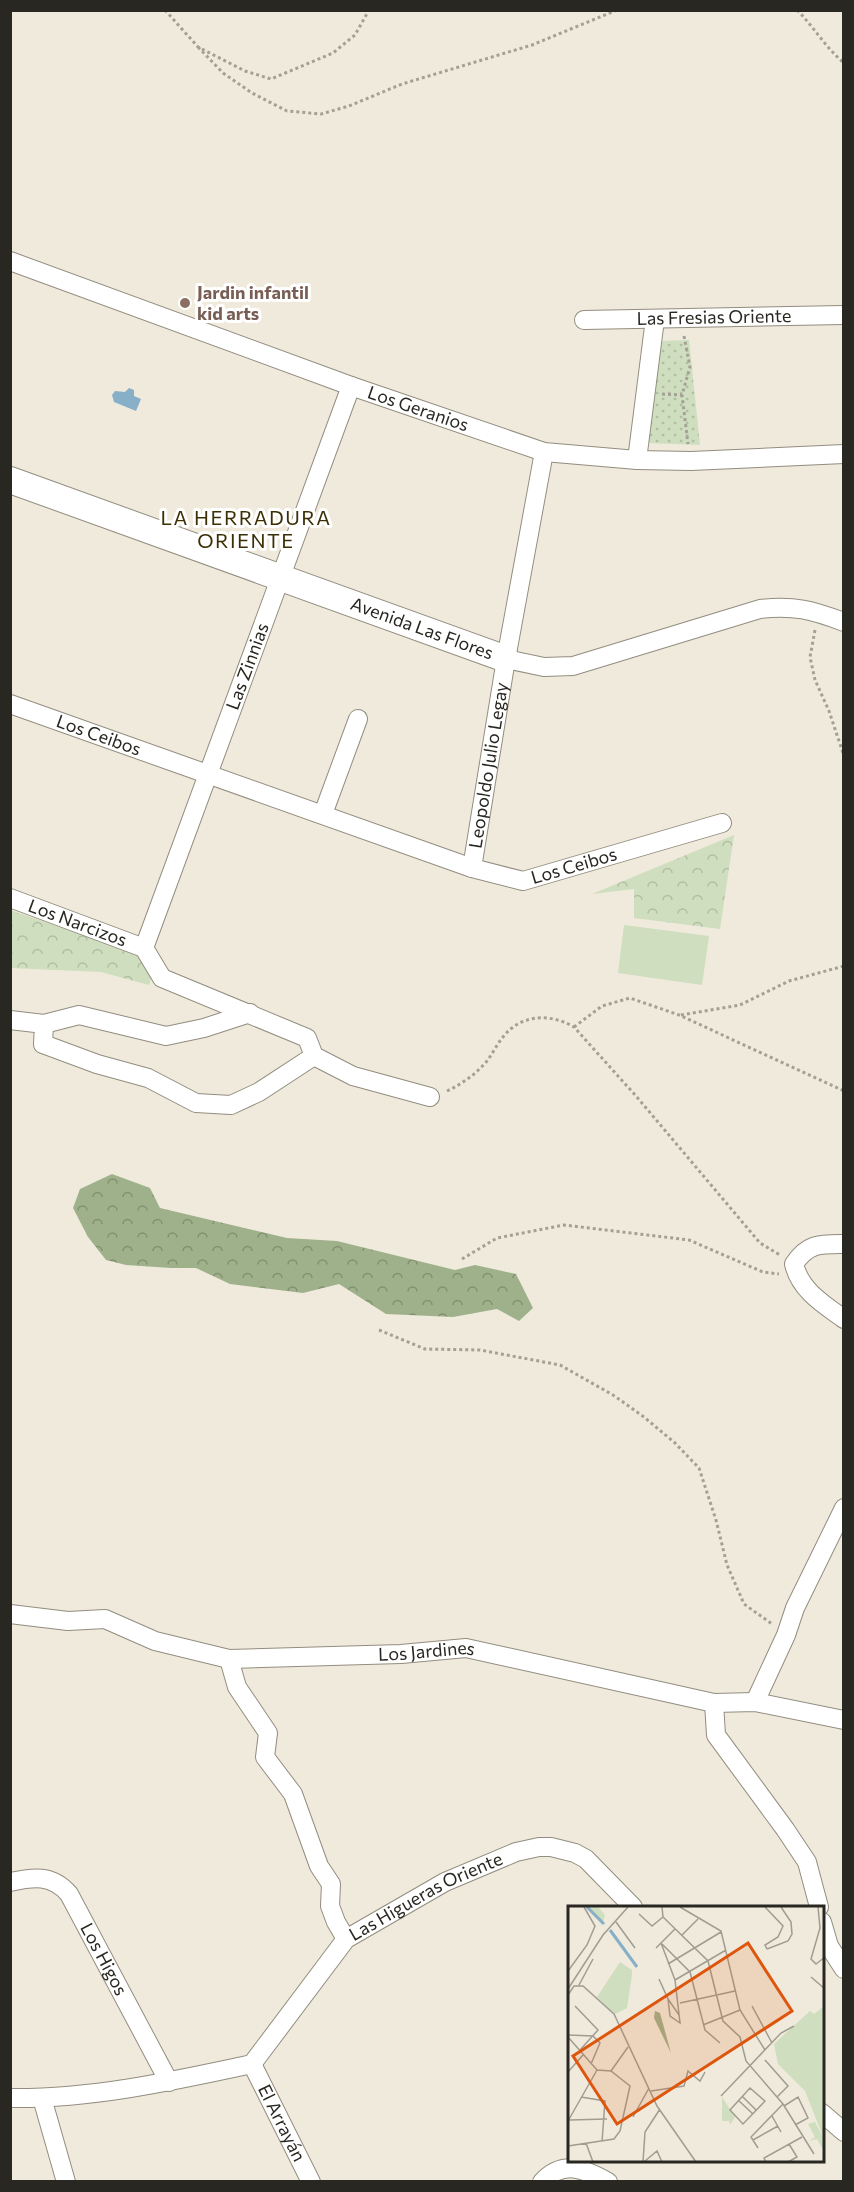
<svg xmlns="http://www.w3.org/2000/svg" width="854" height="2192" font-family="Commissioner,sans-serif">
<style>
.grass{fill:url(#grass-dots)}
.forest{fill:url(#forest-crowns)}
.park{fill:url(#park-crowns)}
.pitch{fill:#cedebe}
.water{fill:#87afc8}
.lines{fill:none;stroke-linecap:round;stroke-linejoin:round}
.street-casing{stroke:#928d7f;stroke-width:20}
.secondary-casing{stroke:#928d7f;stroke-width:28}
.path{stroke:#a4a095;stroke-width:3;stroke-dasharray:3 3;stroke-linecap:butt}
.street{stroke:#fff;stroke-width:18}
.secondary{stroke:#fff;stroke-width:26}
.education-dot{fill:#8d6e63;stroke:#fff;stroke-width:2}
.labels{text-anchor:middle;stroke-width:6;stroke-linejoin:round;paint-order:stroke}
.education-label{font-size:18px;font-weight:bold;fill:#785e54;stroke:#fff;text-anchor:start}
.street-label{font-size:18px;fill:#292721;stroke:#fff}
.neighbourhood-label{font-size:20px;letter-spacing:1.5px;fill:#3c2f04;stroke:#fff}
.inset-river{fill:none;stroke:#87afc8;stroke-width:3}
.inset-road{fill:none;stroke:#a09c91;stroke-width:1.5}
.view{fill:#de560d;fill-opacity:0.15;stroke:#de560d;stroke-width:3}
.inset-edge{fill:none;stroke:#292721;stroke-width:3}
</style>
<defs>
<pattern id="grass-dots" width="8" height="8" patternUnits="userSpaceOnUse" patternTransform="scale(1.5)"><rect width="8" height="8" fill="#cedebe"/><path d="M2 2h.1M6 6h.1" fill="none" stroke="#b1bea3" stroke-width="1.8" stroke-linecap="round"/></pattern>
<pattern id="forest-crowns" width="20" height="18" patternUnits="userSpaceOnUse" patternTransform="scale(1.5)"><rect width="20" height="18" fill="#9fb18b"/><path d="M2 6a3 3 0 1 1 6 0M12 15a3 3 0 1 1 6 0" fill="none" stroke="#829071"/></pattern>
<pattern id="park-crowns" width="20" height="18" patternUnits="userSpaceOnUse" patternTransform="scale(1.5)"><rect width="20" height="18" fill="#cedebe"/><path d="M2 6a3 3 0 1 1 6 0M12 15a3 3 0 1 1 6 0" fill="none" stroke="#b1bea3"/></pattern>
</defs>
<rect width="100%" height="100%" fill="#f0eadc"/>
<path class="grass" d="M689,340L700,445L647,443L659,341Z"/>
<path class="forest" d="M112,1174L150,1188L160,1208L287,1238L337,1241L455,1270L475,1265L516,1274L533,1308L519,1321L497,1309L453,1317L386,1314L339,1284L303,1293L230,1284L196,1268H171L126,1265L106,1260L88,1237L73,1208L80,1189Z"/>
<path class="park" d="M734,835L720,929L634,918V889L592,894Z
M10,910L157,960L149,985L101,972L11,968Z"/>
<path class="pitch" d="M624,925L709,936L702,985L618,973Z"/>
<path class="water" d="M129,388L134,390V396L141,399L136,411L114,402L112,395L115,391L125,392Z"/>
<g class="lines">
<defs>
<g id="street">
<path id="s1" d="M10,261L351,386L544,452L637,460L691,461L844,454"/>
<path id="s2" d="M584,320L844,315"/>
<path d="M637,460L655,319"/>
<path d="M506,659L544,667L573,666L760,609C794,605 812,610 844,622"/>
<path id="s3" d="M10,704L472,868L523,881L722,823"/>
<path d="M323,814L358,719"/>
<path id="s4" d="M472,868L506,659L544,452"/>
<path id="s5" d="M10,898L144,948"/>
<path id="s6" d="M144,948L351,386"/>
<path d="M10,1020L44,1024L43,1044L97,1064L148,1078L196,1103L231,1105L259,1092L314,1056L307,1038L162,978L144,948"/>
<path d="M44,1024L79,1015L166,1036L204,1028L250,1013"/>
<path d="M314,1056L353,1076L430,1097"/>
<path d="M844,1244C820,1244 808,1243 794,1264C800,1290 823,1304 844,1319"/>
<path id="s7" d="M10,1614L68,1621L105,1619L155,1641L229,1659L401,1654L466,1648L714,1703L755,1702L844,1720"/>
<path d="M229,1659L237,1687L268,1733L265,1757L293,1794L319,1866L331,1884L330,1906L336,1922L346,1939"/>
<path d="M755,1702L786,1635L795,1608L844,1508"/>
<path d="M714,1703L716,1735L785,1829L807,1862L819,1907"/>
<path id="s8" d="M10,1882C33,1877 52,1874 69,1894L169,2082"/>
<path d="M822,1922L829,1946L844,1969"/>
<path id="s9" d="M252,2064L311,2182"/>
<path id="s10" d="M10,2098C92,2099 173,2081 252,2064L346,1939L445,1882L516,1852L539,1847H551L575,1853L586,1859L633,1907"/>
<path d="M42,2098L66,2182"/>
<path d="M822,2113L844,2132"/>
<path d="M542,2182C563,2159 585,2169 608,2182"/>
</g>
<g id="secondary">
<path id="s11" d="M10,480L506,659"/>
</g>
</defs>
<use href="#street" class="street-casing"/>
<use href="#secondary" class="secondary-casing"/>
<path class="path" d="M165,10L198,47L245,71L271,79L333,53L355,35L369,10
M797,10C814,27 825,47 844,63
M198,47L223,73L252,93L287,111L321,114L349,106L402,84L532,45L617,10
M684,336L690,367L682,395L688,444
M662,394L682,395
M815,630L810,657L815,680L829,711L844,756
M681,1015L740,1005L789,981L844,966
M574,1027L602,1006L630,998L679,1015L844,1091
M447,1091C462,1084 476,1074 487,1061C493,1053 497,1044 503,1037C521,1014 550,1013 574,1027L636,1096L760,1243L780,1255
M462,1259L497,1238L564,1225L689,1240L763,1272L779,1274
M379,1330L425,1349L480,1350L560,1365L613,1395L644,1417L675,1443L699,1468L716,1520L727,1565L744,1604L772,1624"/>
<use href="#street" class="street"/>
<use href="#secondary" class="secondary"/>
</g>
<circle class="education-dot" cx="185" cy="303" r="6"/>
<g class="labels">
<g class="education-label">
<text x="197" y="299">Jardin infantil<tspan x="197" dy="21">kid arts</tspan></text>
</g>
<g class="street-label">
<text dy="6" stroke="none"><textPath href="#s2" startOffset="130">Las Fresias Oriente</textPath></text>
<text dy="6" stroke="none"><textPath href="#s1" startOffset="434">Los Geranios</textPath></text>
<text dy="6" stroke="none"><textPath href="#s11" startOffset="438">Avenida Las Flores</textPath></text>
<text dy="6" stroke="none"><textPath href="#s6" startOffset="300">Las Zinnias</textPath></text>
<text dy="6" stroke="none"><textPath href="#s3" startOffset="94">Los Ceibos</textPath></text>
<text dy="6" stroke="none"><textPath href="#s4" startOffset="104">Leopoldo Julio Legay</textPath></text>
<text dy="6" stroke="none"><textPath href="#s3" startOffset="596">Los Ceibos</textPath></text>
<text dy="6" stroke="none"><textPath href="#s5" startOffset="72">Los Narcizos</textPath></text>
<text dy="6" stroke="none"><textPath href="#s7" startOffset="424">Los Jardines</textPath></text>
<text dy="6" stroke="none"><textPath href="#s10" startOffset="492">Las Higueras Oriente</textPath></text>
<text dy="6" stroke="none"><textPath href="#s8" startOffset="138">Los Higos</textPath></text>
<text dy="6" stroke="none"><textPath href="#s9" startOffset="66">El Arrayán</textPath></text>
</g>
<g class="neighbourhood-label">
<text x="246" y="525">LA HERRADURA<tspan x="246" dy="23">ORIENTE</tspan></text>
</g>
</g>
<g transform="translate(568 1906)">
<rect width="256" height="256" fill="#f0eadc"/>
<path d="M87,105L92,107L103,147L86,112Z" fill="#9fb18b"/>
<path d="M18,1H30L37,9L34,19Z" fill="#cedebe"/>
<path d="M154,191L167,211L162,219L161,215H154ZM247,216L256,233L255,244L249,233L241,235L247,231L240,218Z" fill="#cedebe"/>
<path d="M52,56L64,64V69L59,102L47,108L29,91ZM256,100V233L237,185L210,158L206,138L242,105L246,108Z" fill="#cedebe"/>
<path class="inset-river" d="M19,1L36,18M42,24L69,61"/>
<path class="inset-road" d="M94,1L95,11L140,55L155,115L172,131L178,155L215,198L246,248M112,1L153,25L172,104L197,144M197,1L215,20L210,31L197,39L199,43M250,1L252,22L243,53L248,58L257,51M71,8L84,20L95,11M48,16L67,42M114,29L130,13M94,38L122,66L137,124L152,137M88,42L107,23M199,43L220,35L224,28L223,16L213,1M100,58L153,26M0,65L19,39L27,20L16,1M243,71L257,83M91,73L100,93L102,110L112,117L107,74L93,37M107,74L158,44M11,79L25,53M0,83L35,29L60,1M0,89L6,80H15L46,108L89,200L128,256M100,93L111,109M112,97L167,85M7,100L30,124L12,144M184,100L204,137M135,119L172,104M0,129L25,130L32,137L23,158M0,131L29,164L43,165L62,180L52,225L46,233L0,240M197,154L220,180L209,191M43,165L60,141M0,166L15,149M182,182L197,195L175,218L162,204ZM83,185L116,180L120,165L132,175L137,166M153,190L213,127L226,120M174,190L188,204M13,191L37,195L34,236M170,194L185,208M216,200L230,191L240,212L227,219M204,210L213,226M65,211L81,182M1,214L39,213M0,215L29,164M185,234L210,220M18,237L25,256M190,242L183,231L215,198M77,255L89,245L94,256M75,256L77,226L92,203M198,256L196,252L234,231M220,256L229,251L221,238"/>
<path class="view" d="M180,37L224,105L49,218L5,150Z"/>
<rect width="256" height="256" class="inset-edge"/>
</g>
<rect width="854" height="2192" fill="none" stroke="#292721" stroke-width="24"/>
</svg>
